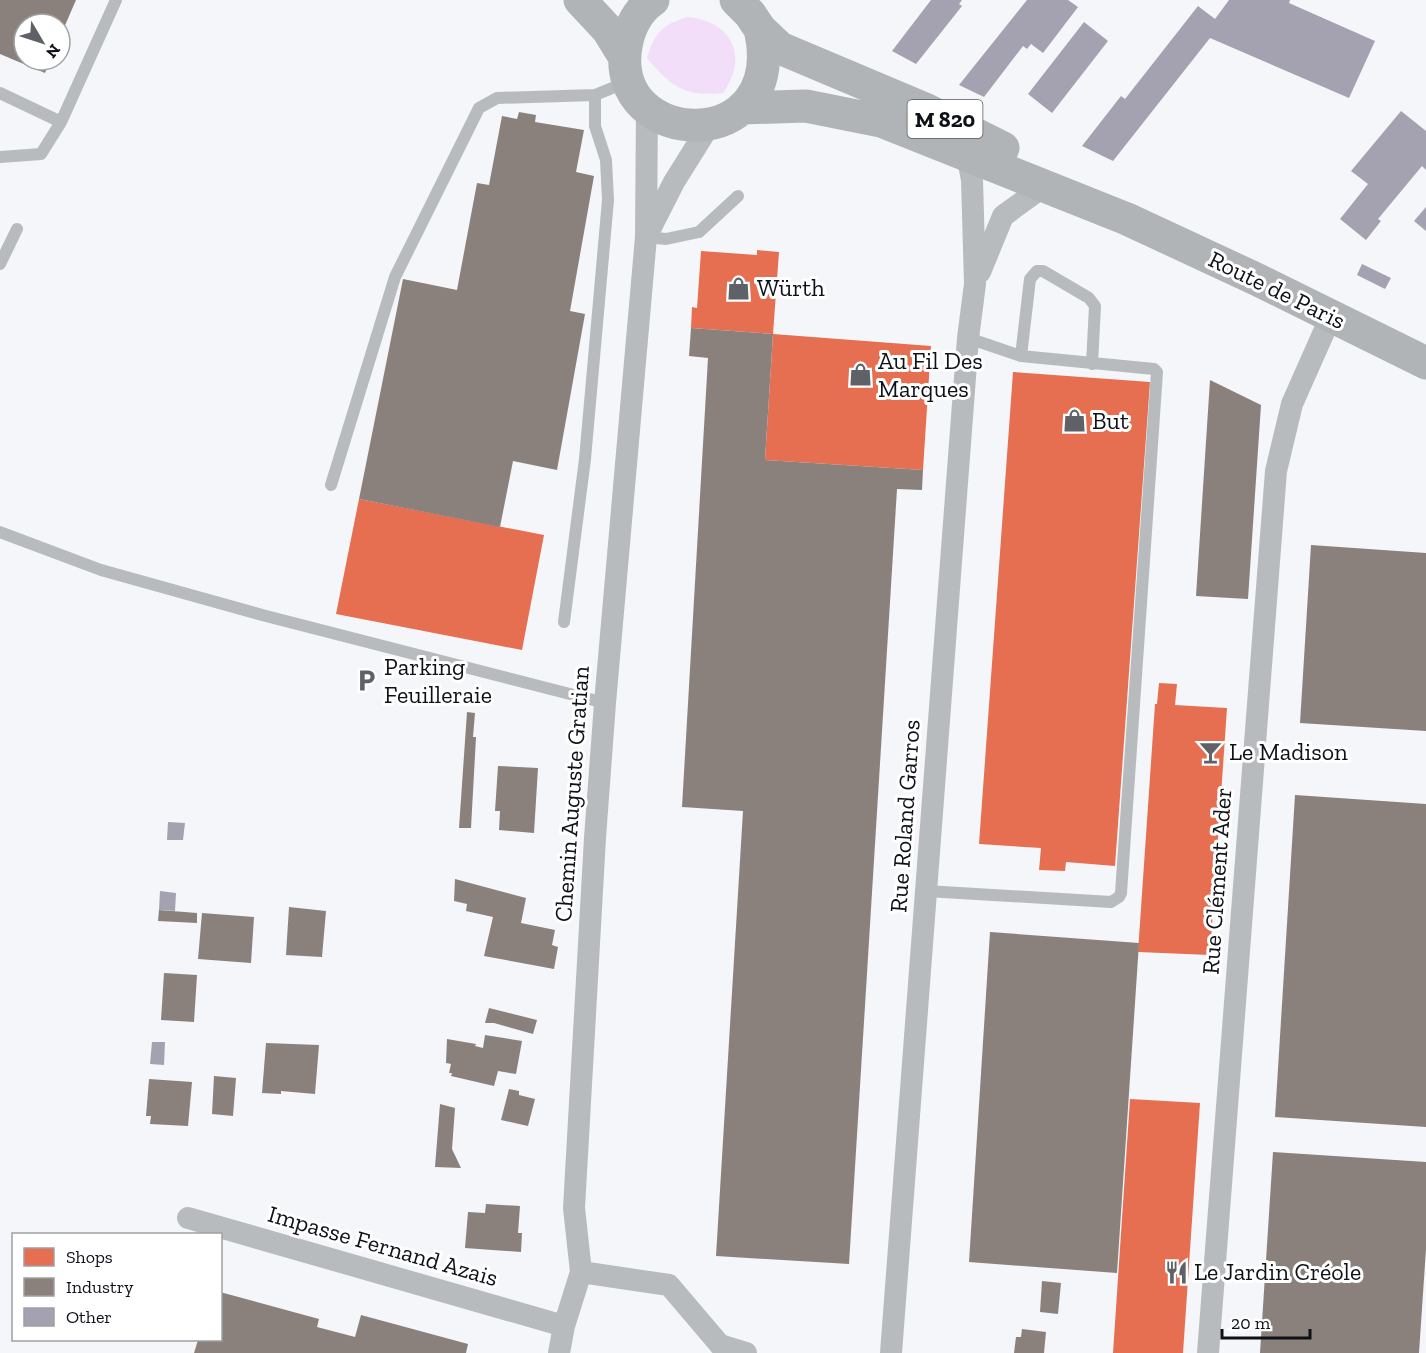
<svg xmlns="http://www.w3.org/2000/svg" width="1426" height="1353" font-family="'Zilla Slab',serif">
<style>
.green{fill:#f3def9}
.shops{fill:#e76f51}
.industry{fill:#8a817c}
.building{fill:#a4a2b0}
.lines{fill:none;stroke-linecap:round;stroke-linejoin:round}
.service{stroke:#b8bbbe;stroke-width:12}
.minor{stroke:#b8bbbe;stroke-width:22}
.primary{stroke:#b1b4b6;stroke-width:33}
.labels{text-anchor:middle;stroke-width:6;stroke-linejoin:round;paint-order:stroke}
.shield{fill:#fff;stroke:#56585d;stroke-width:1.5}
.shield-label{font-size:22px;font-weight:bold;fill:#0e1117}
.poi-label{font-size:24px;fill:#0e1117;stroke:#fff;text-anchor:start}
.street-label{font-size:24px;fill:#0e1117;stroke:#fff}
</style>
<rect width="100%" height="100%" fill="#f4f6fa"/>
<path class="green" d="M688,17C732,21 749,57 723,93C685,97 671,87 647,58C654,33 663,24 688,17Z"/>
<path class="shops" d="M757,250L779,252L773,334L691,328L692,307L697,308L701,251L757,255Z
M773,334L931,346L923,470L765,460Z
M1013,372L1150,382L1115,866L1066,862L1065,871L1039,870L1041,848L979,844Z
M359,499L544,535L522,650L336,614Z
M1159,683L1177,684L1175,705L1227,708L1210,955L1138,952L1155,704H1157Z
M1130,1099L1200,1103L1183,1353H1113Z"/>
<path class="industry" d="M0,0H76L60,37V24H24V60H50L45,73L0,54Z
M519,112L536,115L535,122L584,130L576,172L594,176L570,311L585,314L557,470L513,461L500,527L359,499L403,279L457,290L477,183L489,185L502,116L517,119Z
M691,328L773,334L765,460L923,470L922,490L897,489L849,1264L716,1256L743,811L682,807L708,358L689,356Z
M1210,380L1261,405L1248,599L1196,596Z
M1311,545L1426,553V731L1300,723Z
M467,712L475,713L473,737H476L471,828H459Z
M498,766L538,768L534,833L499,830L500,811H495Z
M1295,795L1426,804V1127L1275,1117Z
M455,879L526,898L521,923L555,930L552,945L558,947L554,969L484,956L493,917L466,911L467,904L454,901Z
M289,907L326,911L322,957L286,955Z
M159,910L197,913V923L158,921Z
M202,913L254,917L251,963L198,959Z
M990,932L1139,943L1117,1273L969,1262Z
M164,973L197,975L194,1022L161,1020Z
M489,1008L537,1020L533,1034L494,1023H485Z
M485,1035L522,1041L516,1074L498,1071L494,1086L451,1076L452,1073H449L451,1064L446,1063L447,1039L476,1044L475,1046L483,1048Z
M266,1043L319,1045L315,1094L281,1091V1094L262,1093Z
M214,1076L236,1078L233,1116L212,1114Z
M149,1079L192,1082L188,1126L150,1124L151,1116H146Z
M509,1089L519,1091V1095L535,1099L528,1126L501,1120Z
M440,1104L455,1108L452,1149L461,1168L435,1167Z
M1273,1152L1426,1162V1249L1419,1353H1260Z
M486,1204L520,1206L518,1233H522L521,1252L465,1248L468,1212L485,1213Z
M1042,1281L1061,1283L1058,1314L1040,1312Z
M220,1292L319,1319L317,1327L355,1337L361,1315L468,1344L466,1353H194L198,1340H220Z
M1022,1329L1046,1332L1044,1353H1014L1016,1337H1021Z"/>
<path class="building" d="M931,0H962L959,4L962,6L916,64L892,51Z
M1027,0H1068L1078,7L1043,53L1031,44L1027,49L1023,46L984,97L959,85Z
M1229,0H1290L1289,3L1375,41L1349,98L1210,38L1113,161L1082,146L1121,96L1125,99L1198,6L1215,19Z
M1084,22L1108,41L1052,113L1028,94Z
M1401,111L1426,131V170L1422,166L1378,219L1381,221L1366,240L1340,219L1368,184L1351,171Z
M1426,207V231L1414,221Z
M1362,264L1391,278L1385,289L1357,275Z
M168,822L185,823L183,840H167Z
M160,891L176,893L175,911L159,910Z
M152,1042H165L164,1065L150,1064Z"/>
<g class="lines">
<path class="service" d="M0,93L61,122
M0,157L41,154L61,122L116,0
M646,237L666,239L699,232L738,196
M0,264L17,229
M1021,356L1030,279L1037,271H1043L1089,298L1095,306L1092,364
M331,485L395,277L479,108L497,98L595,95L627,82
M0,532L101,570L266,616L605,703
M564,622L585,459L608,200L606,160L595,126V95
M926,891L1111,902L1119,897L1121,893L1157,372L1154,369L1021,356L968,338"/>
<path class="minor" d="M647,108L646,237L674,182L709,126
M980,272L1003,216L1044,186
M188,1218L564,1326
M581,1272L669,1285L720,1345L746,1353
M559,1353L564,1326L581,1272L574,1208L595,838L605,703L646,237
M891,1353L968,338L975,284L972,180L967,154
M1208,1353L1276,471L1292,404L1331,316"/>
<path class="primary" d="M580,0L608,30L624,56
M653,0C638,10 629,28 626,46C608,151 790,158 760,29
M736,0L750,14L760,29L780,48L927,110L1003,148
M742,108L806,106L881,121L1127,219L1256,279L1426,363"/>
</g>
<defs>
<symbol id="shop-bare" viewBox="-9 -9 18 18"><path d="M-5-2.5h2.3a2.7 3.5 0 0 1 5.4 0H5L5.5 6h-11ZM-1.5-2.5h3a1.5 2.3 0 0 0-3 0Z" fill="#5e6166" stroke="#fff" stroke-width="2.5" paint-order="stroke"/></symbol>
<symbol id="parking-bare" viewBox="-9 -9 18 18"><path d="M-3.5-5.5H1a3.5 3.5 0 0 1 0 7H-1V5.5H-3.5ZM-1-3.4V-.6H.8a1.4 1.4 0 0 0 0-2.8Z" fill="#5e6166" stroke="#fff" stroke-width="2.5" paint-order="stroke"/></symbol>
<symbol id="bar-bare" viewBox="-9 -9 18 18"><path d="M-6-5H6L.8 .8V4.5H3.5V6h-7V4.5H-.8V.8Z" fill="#5e6166" stroke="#fff" stroke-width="2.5" paint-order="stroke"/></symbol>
<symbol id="restaurant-bare" viewBox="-9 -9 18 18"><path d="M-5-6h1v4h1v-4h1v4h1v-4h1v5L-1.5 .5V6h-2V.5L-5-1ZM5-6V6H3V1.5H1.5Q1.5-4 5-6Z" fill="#5e6166" stroke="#fff" stroke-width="2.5" paint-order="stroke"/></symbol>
</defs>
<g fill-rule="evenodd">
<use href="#shop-bare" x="722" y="272" width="33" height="33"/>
<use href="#shop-bare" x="844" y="358" width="33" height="33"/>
<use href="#shop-bare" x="1058" y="404" width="33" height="33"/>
<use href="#parking-bare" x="350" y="664" width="33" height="33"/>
<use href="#bar-bare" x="1194" y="736" width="33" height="33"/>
<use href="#restaurant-bare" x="1160" y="1256" width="33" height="33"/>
</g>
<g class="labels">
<rect class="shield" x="907.5" y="100" width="75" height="38" rx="4.5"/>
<g class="shield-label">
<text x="945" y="127">M 820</text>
</g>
<g class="poi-label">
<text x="757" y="296">Würth</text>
<text x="878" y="369">Au Fil Des<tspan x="878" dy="28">Marques</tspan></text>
<text x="1092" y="429">But</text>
<text x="384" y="675">Parking<tspan x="384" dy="28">Feuilleraie</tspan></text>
<text x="1229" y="760">Le Madison</text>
<text x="1194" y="1280">Le Jardin Créole</text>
</g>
<g class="street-label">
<text transform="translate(1277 290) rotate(26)" y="8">Route de Paris</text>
<text transform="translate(572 794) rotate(-86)" y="8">Chemin Auguste Gratian</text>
<text transform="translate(905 816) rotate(-86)" y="8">Rue Roland Garros</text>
<text transform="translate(1217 881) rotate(-86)" y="8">Rue Clément Ader</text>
<text transform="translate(383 1246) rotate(16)" y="8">Impasse Fernand Azais</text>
</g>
</g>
<rect x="12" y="1233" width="210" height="108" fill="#ffffff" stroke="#9fa0a2" stroke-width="1.5"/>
<rect x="24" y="1248" width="30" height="18" fill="#e76f51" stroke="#9fa0a2" stroke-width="1.5"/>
<text x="66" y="1263" font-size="18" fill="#0e1117">Shops</text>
<rect x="24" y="1278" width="30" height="18" fill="#8a817c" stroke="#9fa0a2" stroke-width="1.5"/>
<text x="66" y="1293" font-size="18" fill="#0e1117">Industry</text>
<rect x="24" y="1308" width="30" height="18" fill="#a4a2b0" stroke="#9fa0a2" stroke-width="1.5"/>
<text x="66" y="1323" font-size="18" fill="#0e1117">Other</text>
<g transform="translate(42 42) rotate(129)"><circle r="28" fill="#ffffff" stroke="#9fa0a2" stroke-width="1.5"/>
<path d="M0-4.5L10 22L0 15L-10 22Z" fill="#5e6166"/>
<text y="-9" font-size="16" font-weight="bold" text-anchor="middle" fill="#0e1117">N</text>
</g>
<path d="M1222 1329v9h88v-9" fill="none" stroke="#0e1117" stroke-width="3"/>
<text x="1231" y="1329" font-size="18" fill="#0e1117" stroke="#ffffff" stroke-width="4.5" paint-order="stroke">20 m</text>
</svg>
